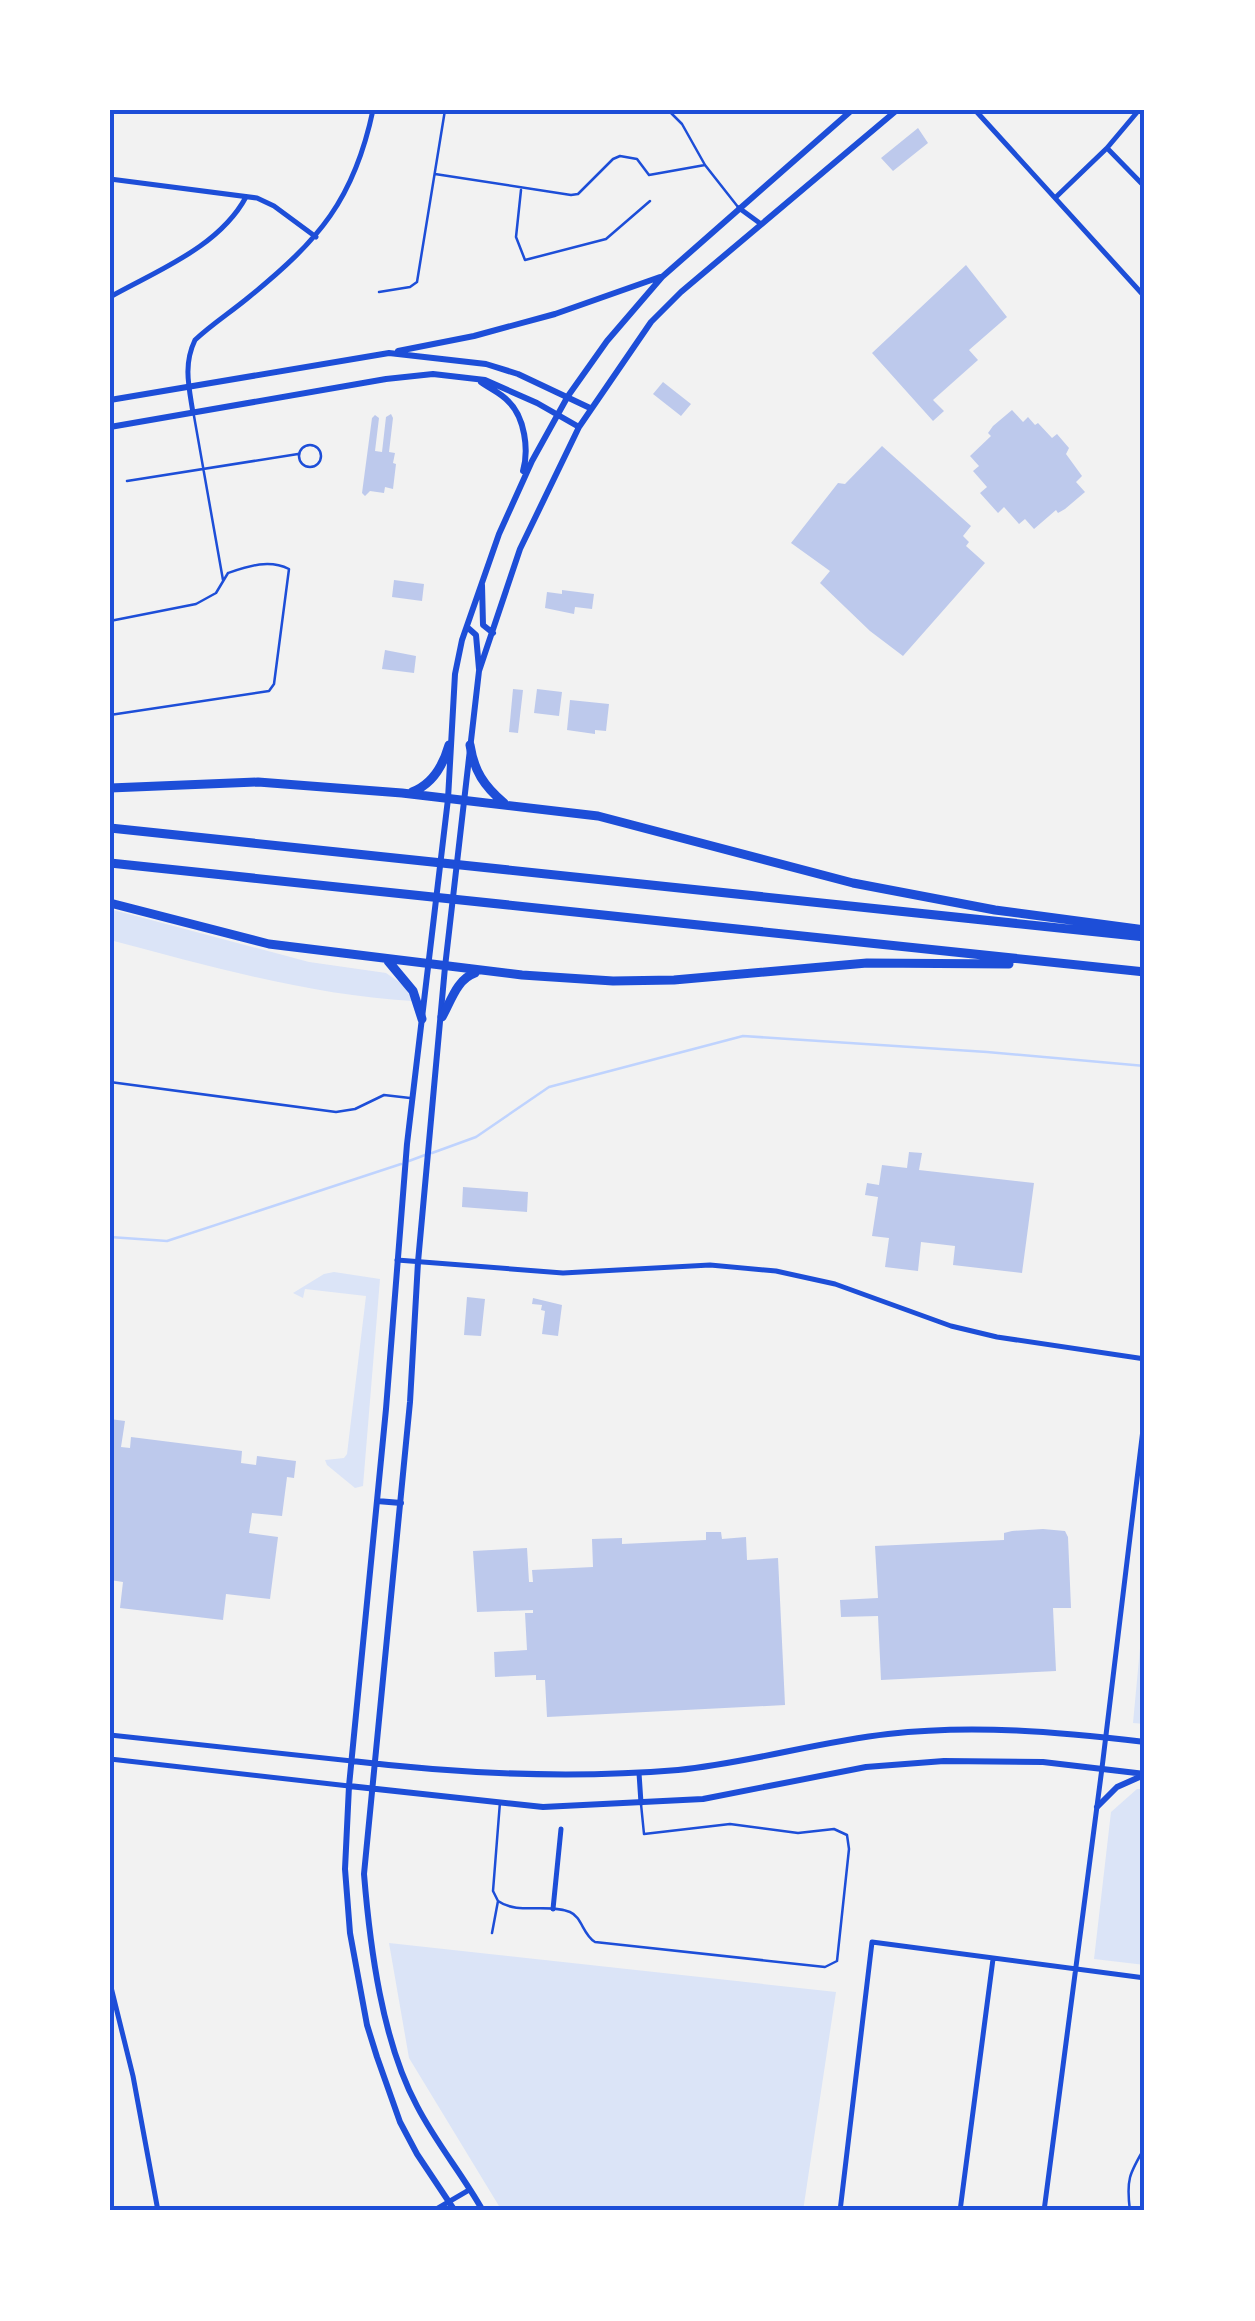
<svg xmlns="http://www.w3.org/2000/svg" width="1255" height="2321" font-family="Lora,serif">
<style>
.green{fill:#dbe4f7}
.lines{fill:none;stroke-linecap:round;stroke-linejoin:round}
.stream{stroke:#bfd3fe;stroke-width:2.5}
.building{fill:#bdc9ec}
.service{stroke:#1d4ed8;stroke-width:2.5}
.minor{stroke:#1d4ed8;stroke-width:5}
.tertiary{stroke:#1d4ed8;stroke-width:5}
.secondary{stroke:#1d4ed8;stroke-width:6}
.motorway{stroke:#1d4ed8;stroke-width:9}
.neatline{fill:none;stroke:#1d4ed8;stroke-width:4}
</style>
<rect width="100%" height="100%" fill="#f2f2f2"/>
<path class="green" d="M110,909L309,962L386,973L405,986L412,1001C310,995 208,966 110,940Z
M334,1272L380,1279L363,1486L355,1488L327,1465L325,1460L344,1458L347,1454L366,1296L305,1289L303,1298L293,1293L324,1274Z
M1145,1595V1724L1133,1723Z
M1137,1789H1145V1965L1094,1959L1111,1812Z
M389,1943L836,1992L803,2211H502L409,2058Z"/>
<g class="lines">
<path class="stream" d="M432,1153L476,1137L549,1087L743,1036L987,1052L1145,1066
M409,1161L425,1155
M110,1237L167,1241L401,1164"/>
</g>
<path class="building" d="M918,128L928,143L893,171L881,158Z
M966,265L1007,317L969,350L978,360L933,400L944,411L933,421L872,353Z
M663,382L691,404L681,416L653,394Z
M1012,410L1023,422L1028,417L1035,425L1038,423L1052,438L1057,434L1069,448L1066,454L1082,476L1076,482L1085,492L1065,509L1058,513L1056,510L1034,529L1025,519L1019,524L1004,507L998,513L980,493L987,487L973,471L979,466L970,456L991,436L988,433L993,426Z
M391,414L393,418L389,452L395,453L393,463L396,464L393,489L385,487L384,493L370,491L365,496L362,493L372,418L375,415L379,418L375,451L382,452L386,417Z
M882,446L971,526L963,536L969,542L966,546L985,563L903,656L870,631L820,583L830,571L791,543L838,483L845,484Z
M394,580L424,584L422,601L392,597Z
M562,590L594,594L592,609L575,607L574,614L545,608L547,592L562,594Z
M385,650L416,656L414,673L382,669Z
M513,689L523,690L518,733L509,732Z
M537,689L562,692L559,716L534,713Z
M570,700L609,704L606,731L595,730V734L567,730Z
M909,1152L922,1153L919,1170L1034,1183L1022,1273L953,1265L955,1246L921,1242L918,1271L885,1267L889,1238L872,1236L878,1197L865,1195L867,1183L879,1185L882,1165L907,1168Z
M463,1187L528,1192L527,1212L462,1207Z
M467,1297L485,1299L481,1336L464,1335Z
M533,1298L562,1305L558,1336L542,1334L545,1311L541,1310L542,1305L532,1304Z
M110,1419L125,1421L121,1447L130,1448L131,1437L242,1451L241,1463L256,1465L257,1456L296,1461L294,1478L287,1477L282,1516L252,1513L249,1533L278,1537L270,1599L226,1594L223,1620L120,1608L123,1582L110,1580Z
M1043,1529L1065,1531L1068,1537L1071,1608H1053L1056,1671L881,1680L878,1616L841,1617L840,1600L878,1598L875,1546L1004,1540V1533L1012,1531Z
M706,1532H721L722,1539L746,1537L747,1560L778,1558L785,1705L547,1717L545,1680H536V1675L495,1677L494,1652L527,1650L525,1613H533V1610L477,1612L473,1551L527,1548L529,1582H533L532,1570L593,1567L592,1539L622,1538V1544L706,1540Z"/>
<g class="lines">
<path class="service" d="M668,110L682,124L705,165L738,207
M435,174L571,195L578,194L613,159L620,156L637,159L649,175L705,165
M521,190L516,237L525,260L606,239L650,201
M379,292L410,287L417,282L445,110
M194,416L223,580
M299 456a11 11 0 1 1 22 0a11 11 0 1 1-22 0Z
M127,481L298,454
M110,621L196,604L216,593L228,573C249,566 269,559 289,569L274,684L269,691L110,715
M110,1082L336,1112L355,1109L384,1095L410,1098
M498,1901C518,1915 547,1903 570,1912C582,1917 583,1935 595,1942L825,1967L837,1961L849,1849L847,1835L834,1829L798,1833L730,1824L644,1834L641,1804
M492,1933L498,1901L493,1891L500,1802
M1130,2211C1126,2180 1129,2174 1145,2147"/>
<path class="minor" d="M1107,148L1145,187
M110,179L257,198L274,206L316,237
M1056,197L1107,148L1139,110
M739,208L761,224
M110,297C158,270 219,247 246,197
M193,413C189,387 183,365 195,340C212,324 231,312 249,297C319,240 354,200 373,110
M639,1773L641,1803
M553,1909L561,1829
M110,1983L133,2076L158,2211
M810,2209L825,2211
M433,2211L469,2190
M840,2211L872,1942L1145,1978
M960,2211L993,1959
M1044,2211L1102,1768"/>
<path class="tertiary" d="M975,110L1145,297
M397,1260L563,1273L710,1265L776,1271L835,1284L951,1326L997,1337L1145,1359
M110,1735L352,1761
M110,1759L349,1786
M1102,1768L1145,1413"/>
<path class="secondary" d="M398,351L474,336L555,314L660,277
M481,382C489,388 501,393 508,401C525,417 529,450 523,471
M110,400L389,353L486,364L518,374L590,408
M110,427L386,379L433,374L485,380L537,403L579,427
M482,585L483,625L493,633
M467,627L476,635L479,669
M377,1501L401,1503
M352,1761C461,1774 568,1779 678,1770C748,1763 817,1742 888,1734C974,1724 1059,1732 1145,1742
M349,1786L543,1807L703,1799L866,1767L944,1761L1043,1762L1145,1774
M1097,1807L1117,1787L1144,1775
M455,2211L417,2154L400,2122L377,2057L367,2025L350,1933L345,1869L349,1786L386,1409L407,1144L448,799L455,674L462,640L499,534L532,461L568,396L607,341L662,277L852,110
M483,2211C463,2175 436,2143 417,2106C382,2041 370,1947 364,1874L410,1402L418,1262L445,967L479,671L520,549L579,427L651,322L681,292L897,110"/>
<path class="motorway" d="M470,745C474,771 484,786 504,803
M110,788L258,782L402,793L598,816L853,883L995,910L1145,930
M412,792C433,784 443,766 449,745
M110,828L1145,937
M110,863L1145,972
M110,903L269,944L522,975L613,981L674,980L867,963L1009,964
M388,961L413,991L422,1019
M442,1017C451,1001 457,979 475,973"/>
</g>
<rect width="1255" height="2321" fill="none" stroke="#ffffff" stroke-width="225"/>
<rect x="112" y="112" width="1030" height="2096" class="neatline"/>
</svg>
